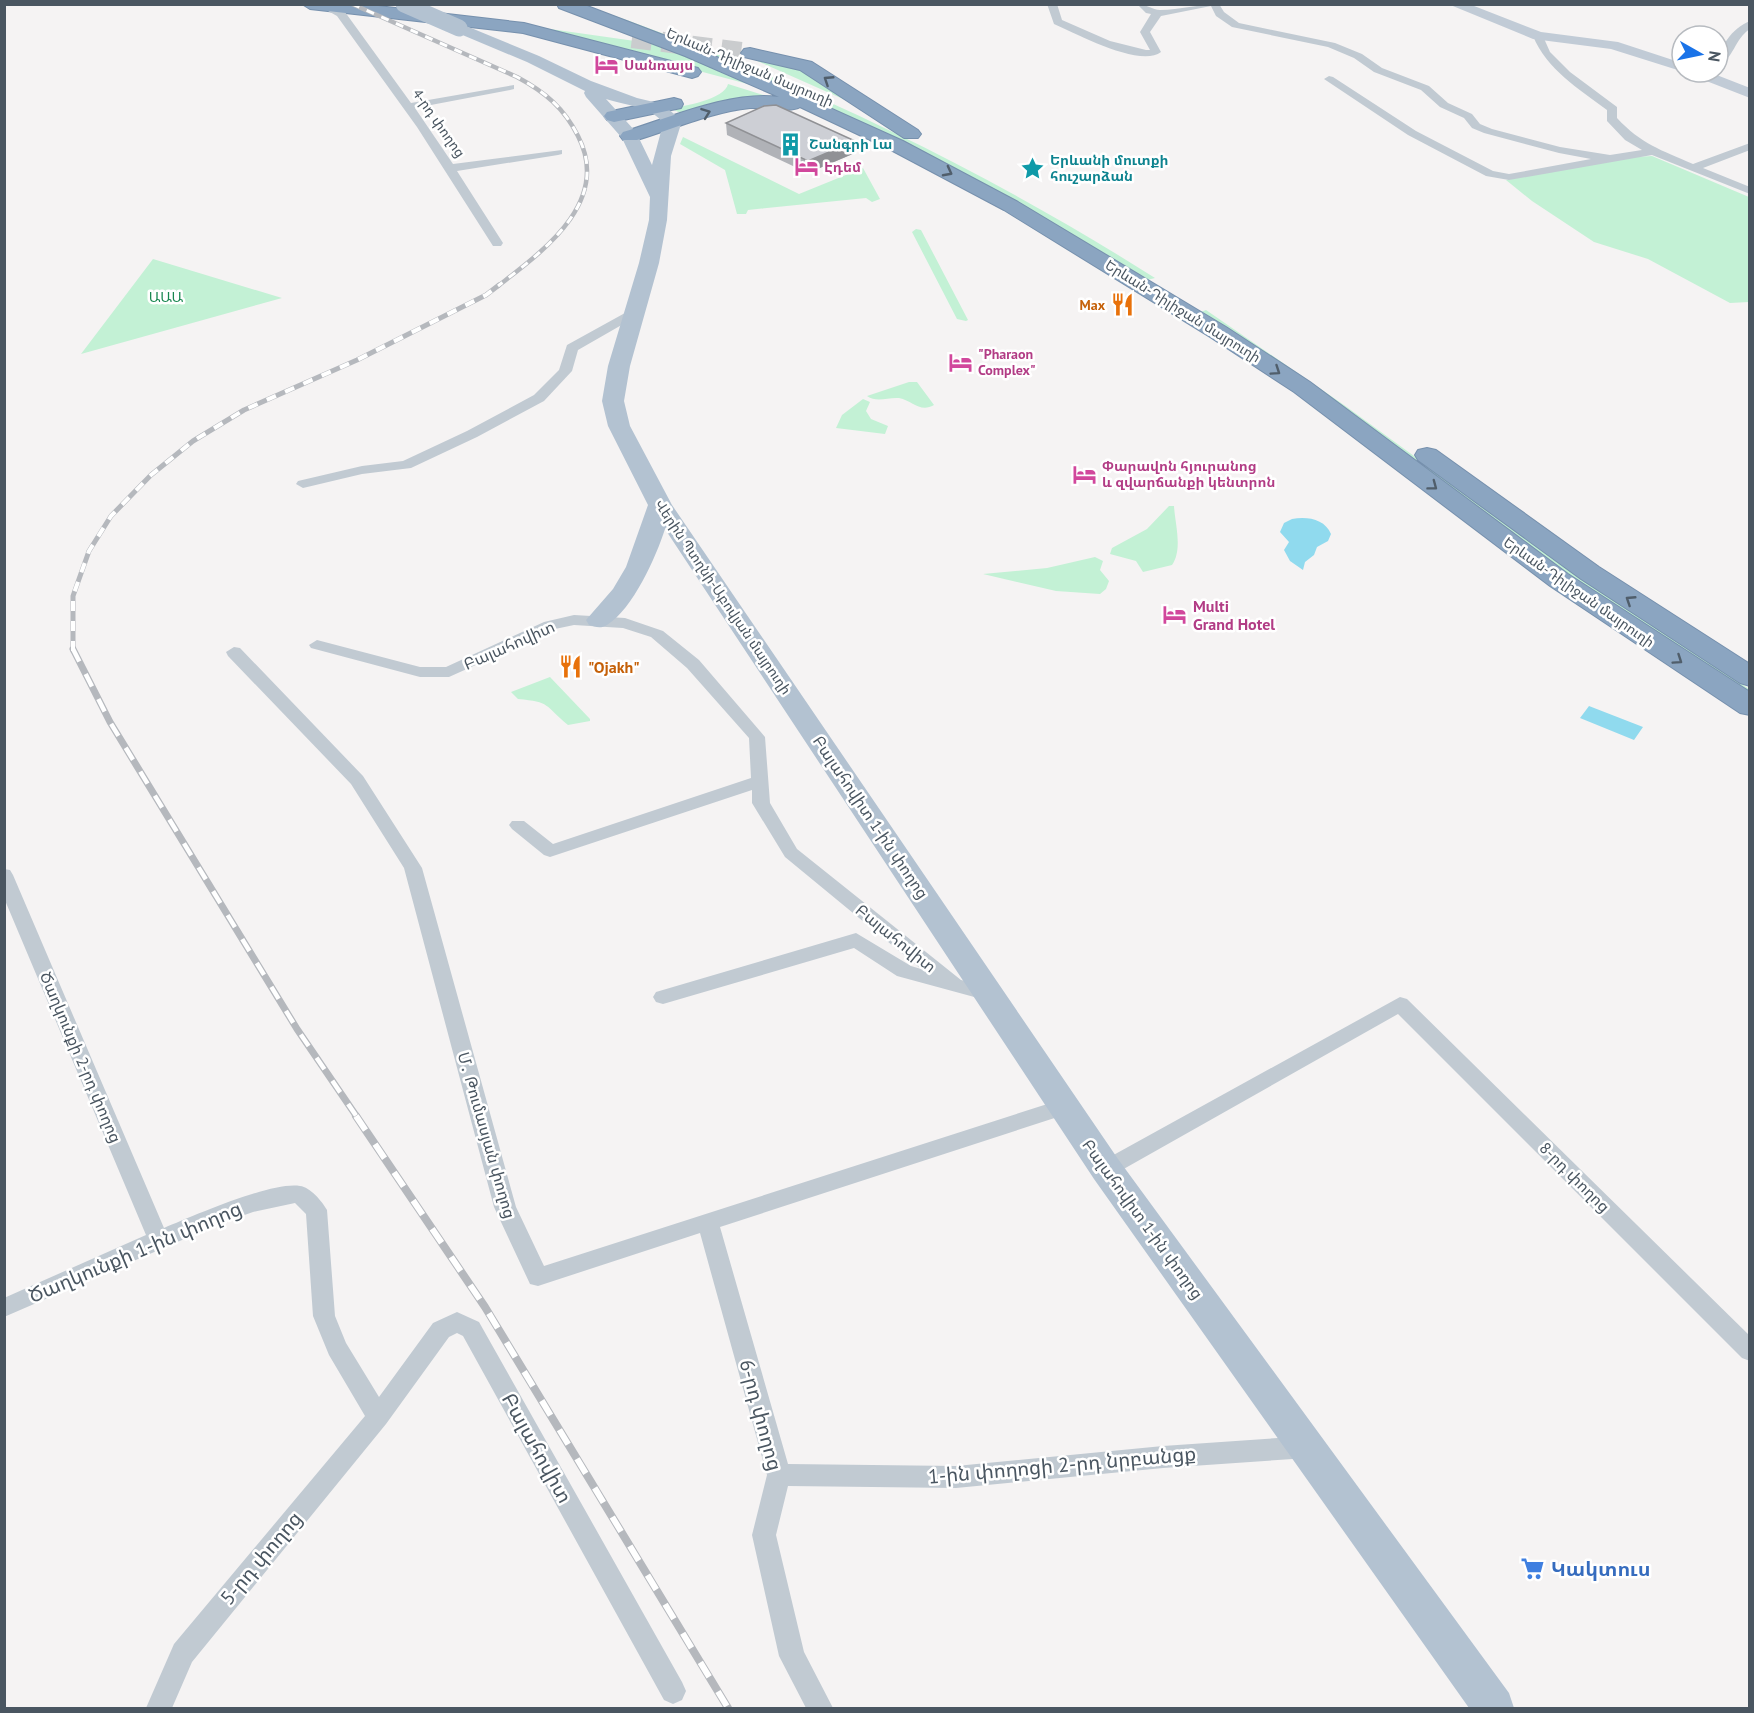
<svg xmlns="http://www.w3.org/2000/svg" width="1754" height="1713" font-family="'PT Sans','Noto Sans Armenian',sans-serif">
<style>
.green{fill:#c3f1d5}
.water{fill:#90daee}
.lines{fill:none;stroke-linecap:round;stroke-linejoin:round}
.highway-tunnel{stroke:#caccce;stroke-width:20;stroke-dasharray:20 10;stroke-linecap:butt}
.highway-casing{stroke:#7690ad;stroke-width:2}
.street{fill:#c1cad2;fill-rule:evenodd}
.secondary{fill:#c1cbd6;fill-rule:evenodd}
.primary{fill:#b3c2d1;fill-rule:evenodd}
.highway{fill:#8ba5c1;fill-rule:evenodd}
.rail-far3-casing{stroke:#b5b8bd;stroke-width:4.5}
.rail-far2-casing{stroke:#b5b8bd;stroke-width:5}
.rail-far1-casing{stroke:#b5b8bd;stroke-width:7}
.rail-casing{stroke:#b5b8bd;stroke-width:8}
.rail-far3{stroke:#fff;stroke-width:3;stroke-dasharray:8;stroke-linecap:butt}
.rail-far2{stroke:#fff;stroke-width:4;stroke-dasharray:10;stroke-linecap:butt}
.rail-far1{stroke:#fff;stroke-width:4.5;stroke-dasharray:14;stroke-linecap:butt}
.rail{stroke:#fff;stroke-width:6;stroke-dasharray:17;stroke-linecap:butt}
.primary-bridge{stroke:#b3c2d1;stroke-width:17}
.wall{fill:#b0b2b7}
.shaded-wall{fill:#909195}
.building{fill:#cdcfd5;stroke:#909195;stroke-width:1.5}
.oneway{stroke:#505e6b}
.labels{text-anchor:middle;stroke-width:5;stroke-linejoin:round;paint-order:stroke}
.far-hotel-label{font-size:14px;font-weight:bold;fill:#b23c85;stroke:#fff;text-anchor:start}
.far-street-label{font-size:14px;fill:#4a5661;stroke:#fff}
.far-culture-label{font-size:14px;font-weight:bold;fill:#0d838f;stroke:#fff;text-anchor:start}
.far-park-label{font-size:14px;fill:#17864f;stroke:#fff}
.far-food-label{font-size:14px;font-weight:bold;fill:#c56008;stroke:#fff;text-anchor:end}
.hotel-label{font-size:16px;font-weight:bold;fill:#b23c85;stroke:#fff;text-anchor:start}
.street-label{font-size:16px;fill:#4a5661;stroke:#fff}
.food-label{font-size:16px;font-weight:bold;fill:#c56008;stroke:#fff;text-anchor:start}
.near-street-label{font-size:20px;fill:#4a5661;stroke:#fff}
.near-shop-label{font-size:20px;font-weight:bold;fill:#366cbe;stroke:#fff;text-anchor:start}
</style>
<rect width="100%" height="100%" fill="#f5f3f3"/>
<path class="green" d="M573,5H584C783,73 977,165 1155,278L1147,280L963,174Z
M536,27L656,44L759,87L564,35Z
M753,59L798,68L870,111Z
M728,84L770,97L681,113L669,108C683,107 725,99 728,84Z
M683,137L799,194L863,168L880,199L872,202L866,198L748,210L746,214H737L725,170L680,144Z
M1652,156L1749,197V302L1730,303L1648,259L1594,242L1532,201L1506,180L1620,158Z
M916,229L921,230L968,320L966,321L957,319L912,232Z
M153,259L282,298L81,354Z
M1206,310L1344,405L1576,574L1749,689V698L1677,653L1198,313Z
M909,382H917L934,405C920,413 913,401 899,398C888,397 877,403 867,396Z
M863,399L870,402L866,411L871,419L888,426L885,434L836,428L842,415Z
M1169,506H1174C1175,524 1183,549 1172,565L1143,572L1136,561L1110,554L1112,548L1147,529Z
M1095,557L1103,561L1100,570L1109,581L1106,589L1100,594L1056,591L983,574L1047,568Z
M550,677L590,719V721L568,725C544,705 551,702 518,699L511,692Z"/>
<path class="water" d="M1292,519C1307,516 1325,519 1331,534L1328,541L1317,547L1314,555L1305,562L1303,570L1290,561L1284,550L1289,542L1280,532L1284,523Z
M1589,706L1643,727L1634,740L1580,718Z"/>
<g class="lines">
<path class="highway-tunnel" d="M632,38L750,53"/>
<defs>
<path id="highway" d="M302,4H361L524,23L698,68L701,72L698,76L692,78L523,33L310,9Z
M557,4H582L697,48L903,141L1018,202L1226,327L1310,382L1568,574L1750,692V715L1740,713L1550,586L1294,392L1210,337L1004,210L889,149L800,107C792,113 763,107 750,108C712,112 673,129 637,140H623L620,136L623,132C668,118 733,90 779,97L685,56L559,8Z
M750,48L812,62L918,130L921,134L918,138H904L800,70L744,57L741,53L744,49Z
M674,98L681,100L683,104L681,108L614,122L607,120L604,116L607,112Z
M1427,448L1436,450L1599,567L1750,664V686L1740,683L1581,579L1418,460L1415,455L1418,450Z"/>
</defs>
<use href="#highway" class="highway-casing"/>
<path class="street" d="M328,4L345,12L411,103L514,85V89L510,90L415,108L453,164L562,150V154L558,155L457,171L503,243L501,246H493L417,127L337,16L321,7Z
M1047,4H1057L1062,20L1110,41L1146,50H1150L1140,32L1151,14L1146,13L1137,4C1147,4 1152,10 1160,10C1180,10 1199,4 1219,4L1224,12L1239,23L1335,43L1362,54L1382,68L1429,86L1448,103L1472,114L1480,124L1492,129L1560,147L1610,155L1642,150L1625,140L1607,121V110C1578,88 1547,70 1533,36L1542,34L1550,52L1570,72L1617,107V118C1641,144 1661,150 1693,164L1750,143V150L1703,168L1750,187V194L1652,155L1509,180L1486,176L1408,135L1324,79L1329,76L1333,77L1416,131L1493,171L1509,174L1591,159L1559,153L1484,133L1472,128L1464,118L1440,107L1421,90L1374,72L1354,58L1328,47L1232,27L1216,16L1211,6L1161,16L1150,32L1161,52C1140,68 1077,34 1054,24Z
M1750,21V29C1735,38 1733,60 1718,66C1718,48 1732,28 1750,21Z
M634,308L639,309L640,312L639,315L578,350L572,371L544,401L477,437L411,468L362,474L303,488L296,484L298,481L362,466L403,461L467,431L534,395L559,370L567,345Z
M574,615L625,618L663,631L699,660L765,737L770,803L797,849L961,980L996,989L999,994L996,999L989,1001L897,976L854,948L663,1004L656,1002L653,997L656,992L856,933L911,966L921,969L785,857L752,803V790L550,857L544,855L512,829L509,825L512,821H524L553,844L751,778L749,738L687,668L651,637L623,628L574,625L555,629L449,677H420L311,648L309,645L317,640L420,667H446L544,622Z
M234,647L240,648L363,776L422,868L516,1207L544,1266L1063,1099L1070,1101L1073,1107L1070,1113L720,1227L788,1464L956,1466L1163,1446L1308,1436L1316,1439L1320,1447L1316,1455L1308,1458L1163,1468L956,1488L788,1486L776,1535L804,1652L833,1708H806L779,1656L752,1535L767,1475L700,1233L538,1286L530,1284L494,1207L404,868L351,784L228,656L226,652Z
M4,869L10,870L13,875L164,1228C193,1216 272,1181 300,1186C310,1187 322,1201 327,1210L335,1316L346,1343L379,1397L433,1323L457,1312L479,1322L682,1682L686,1691L682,1700L673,1704L664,1700L463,1336L457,1333L449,1337L386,1424L192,1662L172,1708H146L174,1644L365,1416L329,1355L313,1316L306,1214L295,1203L253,1212L219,1224L4,1317V1298L146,1235L4,898Z
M1400,997L1407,999L1750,1336V1361L1742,1358L1398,1014L1113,1175L1106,1178L1099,1175L1096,1169L1099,1163Z"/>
<path class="secondary" d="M1448,4H1469L1541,32L1618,42L1682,63L1684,72L1611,49L1533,39Z
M1689,72H1709L1750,88V98L1691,75Z"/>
<path class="primary" d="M459,23L539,56L591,81L637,98L662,104L679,118L681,124L671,156L667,220L659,263L630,366L624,401L630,426L672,505L1118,1159L1509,1693L1514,1708H1469L1094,1179L665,529C656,557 633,609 607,625C601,629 595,627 589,625L586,620L613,589L626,567L648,505L608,426L602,401L608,366L639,263L649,220L650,197L622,138L586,97L584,93L585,91L527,62L453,31L451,28L453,25ZM606,99C623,105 655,107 663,124L652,165L636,132Z"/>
<use href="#highway" class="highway"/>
<defs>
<path id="rail-far3" d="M352,4L517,77C545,92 564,108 578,136C612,202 543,251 498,286"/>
<path id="rail-far2" d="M73,651V596L89,551L111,516L151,475L193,441L244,410L357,360L486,295L499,285"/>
<path id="rail-far1" d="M73,649L110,722L297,1029L357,1117"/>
<path id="rail" d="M356,1116L485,1307L728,1708"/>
</defs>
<use href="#rail-far3" class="rail-far3-casing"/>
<use href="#rail-far2" class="rail-far2-casing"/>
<use href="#rail-far1" class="rail-far1-casing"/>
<use href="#rail" class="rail-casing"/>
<use href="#rail-far3" class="rail-far3"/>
<use href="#rail-far2" class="rail-far2"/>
<use href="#rail-far1" class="rail-far1"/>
<use href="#rail" class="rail"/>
<path class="primary-bridge" d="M404,4L459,28"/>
</g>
<path class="wall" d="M726,123L855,153L808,173L727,135Z"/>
<path class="shaded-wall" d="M855,141V153L808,173V161Z"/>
<path class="building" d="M776,105L855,141L808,161L726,123L764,106Z"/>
<defs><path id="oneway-chevron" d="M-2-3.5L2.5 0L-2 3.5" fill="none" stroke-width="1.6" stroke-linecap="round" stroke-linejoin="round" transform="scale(1.5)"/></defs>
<g class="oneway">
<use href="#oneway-chevron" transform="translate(828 80) rotate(-147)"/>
<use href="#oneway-chevron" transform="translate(706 113) rotate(-20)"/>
<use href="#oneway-chevron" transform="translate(948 172) rotate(28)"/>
<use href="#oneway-chevron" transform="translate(1276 371) rotate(34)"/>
<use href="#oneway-chevron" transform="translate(1433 486) rotate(37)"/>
<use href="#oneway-chevron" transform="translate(1630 600) rotate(-147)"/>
<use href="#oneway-chevron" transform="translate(1678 660) rotate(34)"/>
</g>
<defs>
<symbol id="hotel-bare" viewBox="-9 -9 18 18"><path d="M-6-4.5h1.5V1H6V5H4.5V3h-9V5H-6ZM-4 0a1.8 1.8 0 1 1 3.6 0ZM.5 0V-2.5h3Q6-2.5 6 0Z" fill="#d1479c" stroke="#fff" stroke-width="2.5" paint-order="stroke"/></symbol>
<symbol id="building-bare" viewBox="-9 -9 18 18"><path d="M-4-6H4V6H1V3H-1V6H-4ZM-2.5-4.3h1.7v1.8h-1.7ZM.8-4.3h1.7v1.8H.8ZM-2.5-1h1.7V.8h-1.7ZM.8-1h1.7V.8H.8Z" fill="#0f9aa8" stroke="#fff" stroke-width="2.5" paint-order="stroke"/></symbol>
<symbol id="sight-bare" viewBox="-9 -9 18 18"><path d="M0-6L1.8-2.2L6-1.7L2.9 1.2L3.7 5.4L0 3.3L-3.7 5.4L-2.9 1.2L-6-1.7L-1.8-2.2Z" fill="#0f9aa8" stroke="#fff" stroke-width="2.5" paint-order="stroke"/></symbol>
<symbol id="restaurant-bare" viewBox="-9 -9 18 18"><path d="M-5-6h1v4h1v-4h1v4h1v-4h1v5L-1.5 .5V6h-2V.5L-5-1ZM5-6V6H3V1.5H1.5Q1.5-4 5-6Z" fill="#e8710a" stroke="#fff" stroke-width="2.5" paint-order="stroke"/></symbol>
<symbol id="supermarket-bare" viewBox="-9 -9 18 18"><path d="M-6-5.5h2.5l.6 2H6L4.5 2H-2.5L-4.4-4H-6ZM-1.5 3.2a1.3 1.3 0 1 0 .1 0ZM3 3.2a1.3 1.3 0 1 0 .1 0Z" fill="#3f7fe0" stroke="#fff" stroke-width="2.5" paint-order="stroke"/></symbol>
</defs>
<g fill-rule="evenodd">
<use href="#hotel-bare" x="590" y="48" width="33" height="33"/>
<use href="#building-bare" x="774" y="128" width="33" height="33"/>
<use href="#hotel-bare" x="790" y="150" width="33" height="33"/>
<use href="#sight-bare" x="1016" y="152" width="33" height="33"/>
<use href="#restaurant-bare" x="1106" y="288" width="33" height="33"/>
<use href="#hotel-bare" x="944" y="346" width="33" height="33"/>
<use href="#hotel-bare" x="1068" y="458" width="33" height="33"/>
<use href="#hotel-bare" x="1158" y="598" width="33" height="33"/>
<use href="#restaurant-bare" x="554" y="650" width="33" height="33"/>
<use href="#supermarket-bare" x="1516" y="1552" width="33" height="33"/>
</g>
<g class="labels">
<g class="far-hotel-label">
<text x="624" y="70">Սանռայս</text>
<text x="824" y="172">Էդեմ</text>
<text x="978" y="359">"Pharaon<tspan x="978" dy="16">Complex"</tspan></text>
<text x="1102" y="471">Փարավոն հյուրանոց<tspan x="1102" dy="16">և զվարճանքի կենտրոն</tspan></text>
</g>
<g class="far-street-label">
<text transform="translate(750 67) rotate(23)" y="5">Երևան-Դիլիջան մայրուղի</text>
<text transform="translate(439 123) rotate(55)" y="5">4-րդ փողոց</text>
<text transform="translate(1183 311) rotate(32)" y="5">Երևան-Դիլիջան մայրուղի</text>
<text transform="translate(1579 592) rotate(35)" y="5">Երևան-Դիլիջան մայրուղի</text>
<text transform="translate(723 597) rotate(56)" y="5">Վերին Պտղնի-Աբովյան մայրուղի</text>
</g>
<g class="far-culture-label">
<text x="809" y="149">Շանգրի Լա</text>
<text x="1050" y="165">Երևանի մուտքի<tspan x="1050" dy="16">հուշարձան</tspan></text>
</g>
<g class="far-park-label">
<text x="166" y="302">ԱԱԱ</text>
</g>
<g class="far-food-label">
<text x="1105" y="310">Max</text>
</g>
<g class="hotel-label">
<text x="1193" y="612">Multi<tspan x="1193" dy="18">Grand Hotel</tspan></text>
</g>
<g class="street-label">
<text transform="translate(509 645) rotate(-24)" y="6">Բալահովիտ</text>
<text transform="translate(871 817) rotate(56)" y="6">Բալահովիտ 1-ին փողոց</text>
<text transform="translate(896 938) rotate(39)" y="6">Բալահովիտ</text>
<text transform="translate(81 1057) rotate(67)" y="6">Ծաղկունքի 2-րդ փողոց</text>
<text transform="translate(487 1135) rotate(74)" y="6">Մ․ Թումասյան փողոց</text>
<text transform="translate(1575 1177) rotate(45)" y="6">8-րդ փողոց</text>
<text transform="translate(1143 1219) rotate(54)" y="6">Բալահովիտ 1-ին փողոց</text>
</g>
<g class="food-label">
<text x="588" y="673">"Ojakh"</text>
</g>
<g class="near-street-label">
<text transform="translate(135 1252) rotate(-23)" y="7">Ծաղկունքի 1-ին փողոց</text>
<text transform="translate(761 1415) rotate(75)" y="7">6-րդ փողոց</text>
<text transform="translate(537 1448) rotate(61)" y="7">Բալահովիտ</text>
<text transform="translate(1062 1465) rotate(-5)" y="7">1-ին փողոցի 2-րդ նրբանցք</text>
<text transform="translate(261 1558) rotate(-50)" y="7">5-րդ փողոց</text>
</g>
<g class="near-shop-label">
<text x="1551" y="1576">Կակտուս</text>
</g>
</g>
<rect width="1754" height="1713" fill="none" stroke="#4a5661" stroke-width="12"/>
<g transform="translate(1700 54) rotate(99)"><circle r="28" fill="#ffffff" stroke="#b7bbc0" stroke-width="1.5"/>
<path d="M0-4.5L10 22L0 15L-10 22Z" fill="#1a73e8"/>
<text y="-9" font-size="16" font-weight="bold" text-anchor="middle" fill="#4a5661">N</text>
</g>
</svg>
